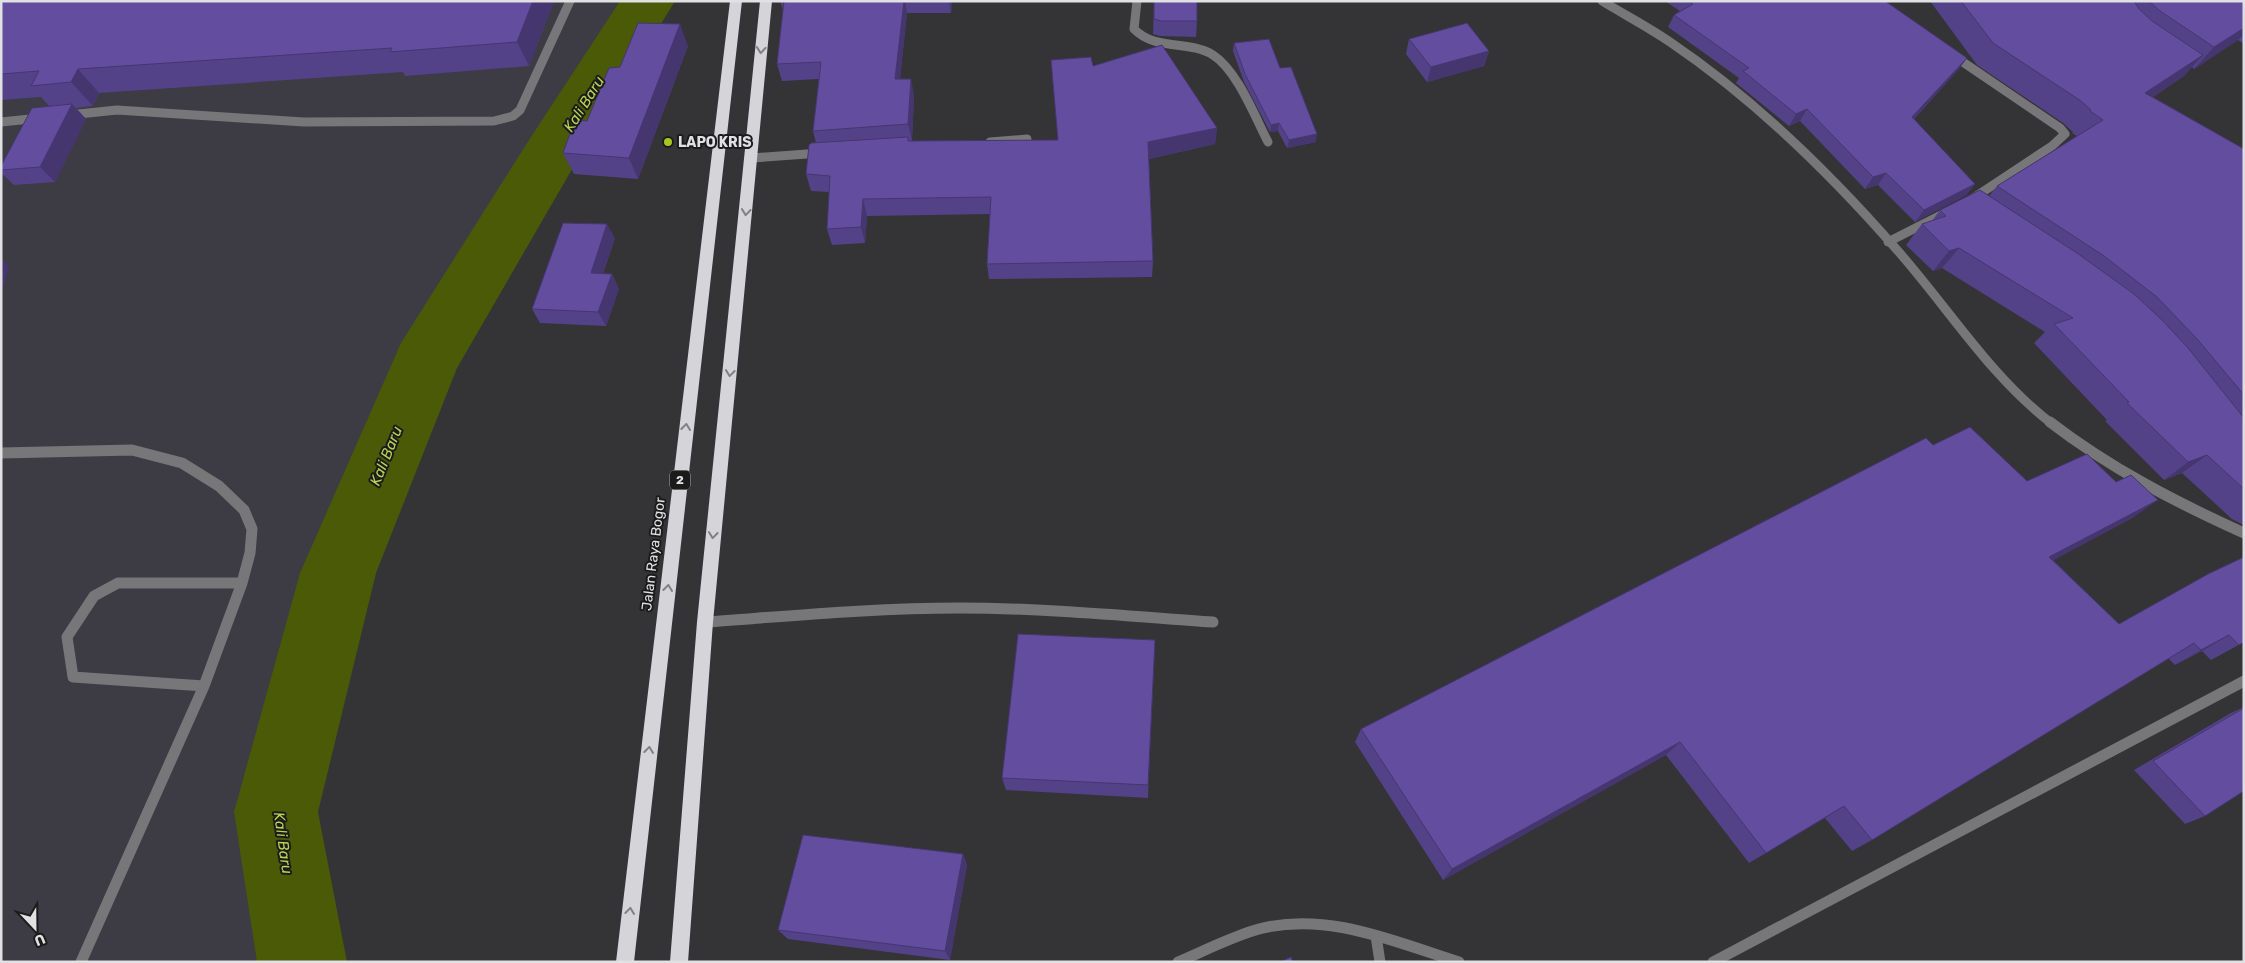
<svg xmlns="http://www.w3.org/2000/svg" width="2245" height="963" font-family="Rubik,sans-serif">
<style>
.built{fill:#3d3b44}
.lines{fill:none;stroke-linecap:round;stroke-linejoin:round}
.river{fill:#4a5a06;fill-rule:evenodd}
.lane-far1{stroke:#777779;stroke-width:9}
.lane{stroke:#777779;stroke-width:11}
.street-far1{stroke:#777779;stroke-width:9}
.street{stroke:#777779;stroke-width:11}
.highway{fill:#d5d4d8;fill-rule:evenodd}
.wall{fill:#544289}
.shaded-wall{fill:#45366f}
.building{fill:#624d9f;stroke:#45366f}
.oneway{stroke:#818183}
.poi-dot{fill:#a8c71e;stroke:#1b1b1c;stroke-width:2}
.labels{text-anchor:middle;stroke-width:4;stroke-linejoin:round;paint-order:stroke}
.shield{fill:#1b1b1c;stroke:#a6a6a7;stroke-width:1}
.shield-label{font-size:12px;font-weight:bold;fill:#e1e1e3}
.poi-label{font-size:14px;font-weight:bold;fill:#e1e1e3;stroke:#1b1b1c;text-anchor:start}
.street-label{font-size:14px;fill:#e1e1e3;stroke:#1b1b1c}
.water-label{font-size:15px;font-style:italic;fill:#b7d453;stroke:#1b1b1c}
</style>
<rect width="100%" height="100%" fill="#343336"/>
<path class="built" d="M1,1H623L524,152L483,228L408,349L363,478L307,584L266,713L258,847L268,962H1Z"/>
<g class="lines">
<path class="river" d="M620,1H675L571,171L457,368L376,573L318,812L347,962H257L234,812L300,573L401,343L527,143Z"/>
<path class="lane-far1" d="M69,115L117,110L304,122L494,121L513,116L520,110L570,1
M1,122L40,118"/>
<path class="lane" d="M1,453L132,450L182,463L219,486L244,510L252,529L250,553L242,583
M118,583H242L204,686L73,677L67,637L94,596Z
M1376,936L1380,962
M81,962L204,686"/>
<path class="street-far1" d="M1137,1L1134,29C1155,51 1189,40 1213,55C1237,70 1255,117 1268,142
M1602,1C1625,15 1648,27 1670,42C1756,100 1830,173 1898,251C1949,309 1990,376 2051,423
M1954,56L2060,128L2065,134L2052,146L1972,199
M990,142L1027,139
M752,158L821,153
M1888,242L1943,214"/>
<path class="street" d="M2050,422C2110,468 2175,502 2244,533
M705,622C790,616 874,608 959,608C1044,608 1128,616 1213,622
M1178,962C1204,951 1233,936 1259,929C1327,911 1395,942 1459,962
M1713,962L2244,681"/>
<path class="highway" d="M730,1H742L634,962H616Z
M760,1H772L713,622L688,962H670L697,622Z"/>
</g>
<path class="wall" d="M1,1H554L529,66L405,76L403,72L99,93L93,106L76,108L86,119L55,182L14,185L1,173V166L50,107L41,97L1,100Z
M780,1H952L951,13H907L900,79L914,95L912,141H909L1058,140L1051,60L1093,66L1217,128L1215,144L1149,159L1153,261L1152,277L989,279L987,264L990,214L867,216L865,243L832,245L827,229L829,192L811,191L806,174L816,143L813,131L819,79L782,81L777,64L783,10Z
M1154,1L1197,21L1196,37L1160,36L1153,34Z
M1665,1H1885L1967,58L1958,70L1914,119L1975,184L1966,195L1915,222L1878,185L1865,189L1800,121L1789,126L1736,83L1739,78L1668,27L1674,15L1680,11Z
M1930,1H2244V44L2238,40L2194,69L2192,67L2184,76L2153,97L2244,149V525L2232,519L2182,473L2164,480L2105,421L2107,420L2034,343L2045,332L1942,268L1933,271L1906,245L1922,224L1932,221L1940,210L1989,196L1997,186L2077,136L2072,133L2073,132L2063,123L1977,65Z
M1409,39L1489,51L1484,66L1427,82L1406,54Z
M1234,43L1280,68L1316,142L1287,148L1278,131L1270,132L1244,82L1233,51Z
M688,46L638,179L574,174L563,153L587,121L620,67Z
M615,238L603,274H612L619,289L606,326L540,323L532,309Z
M1933,445L2027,481L2134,517L2053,560L2119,624L2244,557V642L2211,660L2202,651L2175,665L2168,658L1872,840L1852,851L1825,818L1749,863L1666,755L1443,880L1355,742L1361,729Z
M1155,640L1148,798L1006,790L1002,778Z
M2244,707L2205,816L2185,824L2134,770L2231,713Z
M963,854L967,865L950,960L788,939L778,930Z"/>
<path class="shaded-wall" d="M533,1H554L529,66L517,42Z
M904,1H905L907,13L898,96L895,79Z
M949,1H952L951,13Z
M680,24L688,46L638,179L629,158Z
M2244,28V34L2238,40L2194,69L2214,47Z
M1489,51L1484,66L1427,82L1431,67Z
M2203,55L2184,76L2127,114L2145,93Z
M1967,58L1958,70L1904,129L1912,117Z
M78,69L99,93L93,106L71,82Z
M911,79L914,95L912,141L908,124Z
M72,104L86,119L55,182L40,167Z
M1807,109L1800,121L1789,126L1796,114Z
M1279,123L1278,131L1270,132L1271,125Z
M1217,128L1215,144L1148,159V142Z
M1317,134L1316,142L1287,148L1289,140Z
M1886,173L1878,185L1865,189L1873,177Z
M1975,184L1966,195L1915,222L1924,210Z
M863,199L867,216L865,243L861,227Z
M607,224L615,238L598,288L591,273Z
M1959,248L1942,268L1933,271L1949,251Z
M1,259L9,266L1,295Z
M612,274L619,289L606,326L598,312Z
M2207,455L2182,473L2164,480L2188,462Z
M2158,500L2134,517L2028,574L2049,557Z
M2229,635L2202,651L2175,665L2201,650Z
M1680,742L1666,755L1443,880L1452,869Z
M1844,806L1825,818L1749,863L1766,853Z
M963,854L967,865L950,960L945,951Z"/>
<path class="building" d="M1,1H533L517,42L390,52L392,48L78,69L71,82L31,86L39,71L1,74Z
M784,1H904L895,79H911L908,124L813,131L821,62L777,64Z
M1154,1H1197V21H1161L1154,19Z
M1689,1H1885L1967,58L1912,117L1975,184L1924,210L1886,173L1873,177L1807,109L1796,114L1743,71L1749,68L1674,15L1693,4Z
M1961,1H2134L2139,9L2152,21L2203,55L2145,93L2244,149V395L2198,340L2157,297L2104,256L1997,186L2103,120L2090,111L2091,110L2081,101L1993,43Z
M2149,1H2244V28L2214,47L2160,11Z
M638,23L680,24L629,158L563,153L575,120L587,121L609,68L620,67Z
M1467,23L1489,51L1431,67L1409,39Z
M1269,39L1280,68L1291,67L1317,134L1289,140L1279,123L1271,125L1245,74L1234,43Z
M1162,45L1217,128L1148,142L1153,261L987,264L991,197L863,199L861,227L827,229L830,176L806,174L809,145L811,143L908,137V141L1058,140L1051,60L1091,57L1093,66Z
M72,104L40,167L1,170V166L32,108Z
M1980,190L2077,253L2134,294L2162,320L2188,348L2244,418V489L2207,455L2188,462L2127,403L2129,402L2054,324L2073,318L1959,248L1949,251L1922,224L1946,216L1940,210Z
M563,223L607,224L591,273L612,274L598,312L532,309Z
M1970,427L2027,481L2087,454L2116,482L2131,475L2158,500L2049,557L2119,624L2208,574L2244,557V642L2239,645L2229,635L2201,650L2194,643L1872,840L1844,806L1766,853L1680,742L1452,869L1361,729L1926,438L1933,445Z
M1018,634L1155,640L1148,785L1002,778Z
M2244,708V791L2205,816L2153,761Z
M803,835L963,854L945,951L778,930Z
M1291,957L1293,962H1280Z"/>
<defs><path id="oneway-chevron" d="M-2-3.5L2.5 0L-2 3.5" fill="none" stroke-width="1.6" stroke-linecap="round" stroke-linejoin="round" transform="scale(1.25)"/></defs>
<g class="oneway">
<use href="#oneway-chevron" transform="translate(761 50) rotate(95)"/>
<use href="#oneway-chevron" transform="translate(746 212) rotate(96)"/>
<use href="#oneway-chevron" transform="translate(730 373) rotate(96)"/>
<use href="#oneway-chevron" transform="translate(686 427) rotate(-83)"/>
<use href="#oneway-chevron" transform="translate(713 535) rotate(96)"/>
<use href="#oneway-chevron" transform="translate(668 588) rotate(-83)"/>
<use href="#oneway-chevron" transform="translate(649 750) rotate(-83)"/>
<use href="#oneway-chevron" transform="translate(630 911) rotate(-83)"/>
</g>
<circle class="poi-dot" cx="668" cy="142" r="5"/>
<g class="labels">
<rect class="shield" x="670" y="470.5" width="20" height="19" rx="4"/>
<g class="shield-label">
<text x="680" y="484">2</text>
</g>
<g class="poi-label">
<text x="678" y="147">LAPO KRIS</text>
</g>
<g class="street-label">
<text transform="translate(653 554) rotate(-83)" y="5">Jalan Raya Bogor</text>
</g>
<g class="water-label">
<text transform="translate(584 104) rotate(-58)" y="5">Kali Baru</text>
<text transform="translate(386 456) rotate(-68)" y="5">Kali Baru</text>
<text transform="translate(283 843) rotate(82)" y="5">Kali Baru</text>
</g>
</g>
<rect width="2245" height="963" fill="none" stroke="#e1e1e3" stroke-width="5"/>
<g transform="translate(35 928) rotate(158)" stroke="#1b1b1c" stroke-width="4" paint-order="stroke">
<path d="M0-4L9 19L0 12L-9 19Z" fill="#e1e1e3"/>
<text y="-8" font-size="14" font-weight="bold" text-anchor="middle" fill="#e1e1e3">U</text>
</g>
</svg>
